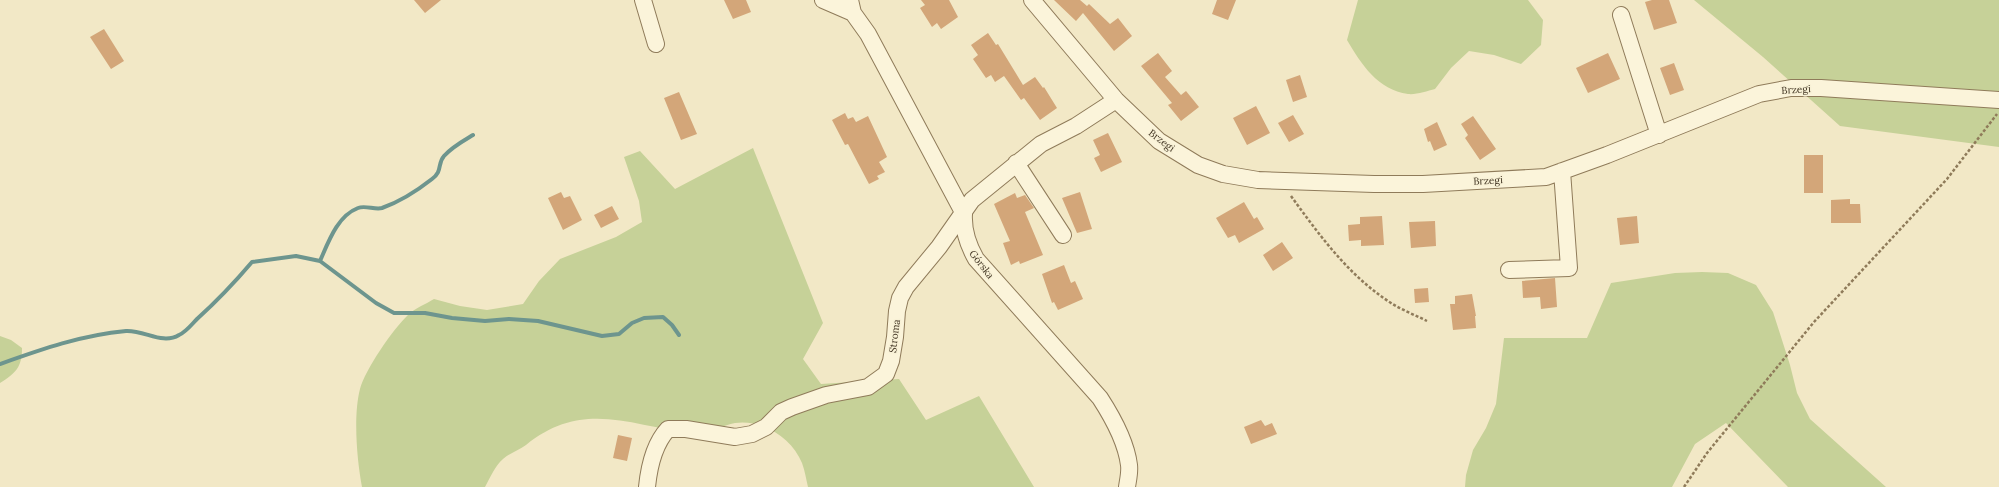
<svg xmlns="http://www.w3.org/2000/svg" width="1999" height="487" font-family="Lora,serif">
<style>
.green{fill:#c6d198}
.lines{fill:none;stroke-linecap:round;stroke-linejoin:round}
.stream{stroke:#6d958e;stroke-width:4}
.building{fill:#d3a679}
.minor-casing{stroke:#8f7b5a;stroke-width:18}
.path{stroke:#8f7b5a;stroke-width:2.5;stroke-dasharray:3 2;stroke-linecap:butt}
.minor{stroke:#fbf4da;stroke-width:16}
.labels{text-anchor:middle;stroke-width:3;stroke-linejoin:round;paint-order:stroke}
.street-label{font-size:10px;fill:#3e311f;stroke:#f8f1d6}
</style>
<rect width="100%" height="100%" fill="#f2e8c6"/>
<path class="green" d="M1358,0H1528L1543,20L1541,45L1521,64L1494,55L1469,51L1451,68L1435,89C1427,91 1416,95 1408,94C1378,90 1361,64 1347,40Z
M1694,0H1999V147L1840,126L1763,57Z
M753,148L823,323L803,359L821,384L899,379L926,420L979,396L1034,487H808C806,479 805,471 802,463C792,438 762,419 735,423C723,425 704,436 694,434C631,426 583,399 526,445C519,450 510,453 503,459C495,466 490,478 485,487H362C357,460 353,416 360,389C365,370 393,329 408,315C415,308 426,304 434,299L460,306L487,310L523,304L539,281L560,259L616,237L642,222L639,201L624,157L640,151L675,189Z
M1702,272L1728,273L1756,285L1773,312L1790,365L1797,393L1810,419L1886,487H1788L1726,423L1695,444L1672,487H1465L1466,475L1473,450L1486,428L1496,404L1504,338H1587L1611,283L1675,273Z
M0,336L11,340L22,348C22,367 16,373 0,383Z"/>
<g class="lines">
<path class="stream" d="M320,261C328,243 337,216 358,208C365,205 375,210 382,208C399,202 418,190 432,179C443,171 437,164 444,156C452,147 463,141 473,135
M0,364C42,349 82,335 126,331C145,330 162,345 179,335C186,332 192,324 197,319C217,301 235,282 252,262L296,256L320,261L376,303L394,313H425L452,318L485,321L509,319L538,321L602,336L619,334L632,323L644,318L663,317L672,325L679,335"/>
</g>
<path class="building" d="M414,0H441L425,13Z
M724,0H746L751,12L733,19Z
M921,0H949L958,17L941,29L937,23L932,27L920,8L925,5Z
M1054,0H1080L1087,6L1089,4L1110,24L1118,18L1132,36L1114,51L1083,13L1076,21Z
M1217,0H1236L1228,20L1212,14Z
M1652,0H1669L1677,23L1654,30L1645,2Z
M104,29L124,61L111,69L90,37Z
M988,33L996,45L998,44L1023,85L1035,77L1043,88L1044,87L1057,108L1040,120L1024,98L1021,100L1004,76L995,82L991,75L986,78L973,59L978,55L971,45Z
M1158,53L1172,71L1165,77L1181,95L1186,91L1199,107L1181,121L1168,105L1172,103L1141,66Z
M1608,53L1620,79L1588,93L1576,68Z
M1674,63L1684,90L1670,95L1660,68Z
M1300,75L1307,97L1293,102L1286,80Z
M679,92L697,134L681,140L664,98Z
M1256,106L1270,133L1247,145L1233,118Z
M845,113L848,119L853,117L856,122L868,116L887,157L879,162L885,172L877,176L879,179L869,184L848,144L845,145L832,120Z
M1293,115L1304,134L1289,142L1278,123Z
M1473,116L1496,149L1480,160L1465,138L1468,135L1461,124Z
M1437,122L1447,145L1434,151L1430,141L1428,142L1424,129Z
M1108,133L1122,162L1101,172L1094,158L1100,155L1093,140Z
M1804,155H1823V193H1804Z
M561,192L564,198L570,196L582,220L563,230L548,198Z
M1080,192L1092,229L1077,233L1062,198Z
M1015,193L1017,198L1025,195L1034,208L1025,212L1043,255L1020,264L1019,261L1011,265L1003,243L1010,241L994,204Z
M1850,199V204H1860L1861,223H1831V200Z
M1244,202L1254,219L1257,217L1264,229L1239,243L1235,235L1228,238L1216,218Z
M612,206L619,219L601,228L594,215Z
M1382,216L1384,245L1361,246V240L1349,241L1348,225L1360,224V217Z
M1637,216L1639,243L1620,245L1617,218Z
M1435,221L1436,246L1411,248L1409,222Z
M1282,242L1293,258L1273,271L1263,255Z
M1064,265L1071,283L1075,281L1083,299L1058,310L1054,302L1052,303L1042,274Z
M1555,278L1557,307L1541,309L1540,297L1523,298L1522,281Z
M1428,288L1429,302L1415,303L1414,289Z
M1472,294L1476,316H1475L1476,328L1453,330L1450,304H1455V296Z
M1261,420L1265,426L1272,423L1277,434L1251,444L1244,427Z
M618,435L632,438L627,461L613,458Z"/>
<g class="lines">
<defs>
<path id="minor" d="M643,0L656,44
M823,0L853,13
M850,0L853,13L868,34L964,214C963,230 968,245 976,259L1100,398C1113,418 1126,441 1129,465C1130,472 1128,480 1127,487
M1032,0L1116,100L1159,141L1198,165L1223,174L1258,180L1374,184H1423L1546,177L1607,155L1759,94L1791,88H1821L1999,100
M1621,15L1659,135
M1016,163L1063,235
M1509,270L1569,268L1562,171
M647,487C649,467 654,444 668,429H686L735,437L752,434L766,427L781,412L792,407L826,395L868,387L886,374L891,361L895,337L897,311L900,298L906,287L939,247L972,200L1041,144L1076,126L1116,100"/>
</defs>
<use href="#minor" class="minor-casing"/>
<path class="path" d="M1291,196C1320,236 1349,276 1391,303C1402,310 1415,315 1427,321
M1684,487L1707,453L1814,322L1947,179L1997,114"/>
<use href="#minor" class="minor"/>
</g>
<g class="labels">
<g class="street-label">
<text transform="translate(1796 89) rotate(-4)" y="4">Brzegi</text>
<text transform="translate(1162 140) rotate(37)" y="4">Brzegi</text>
<text transform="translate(1488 180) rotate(-3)" y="4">Brzegi</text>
<text transform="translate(982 264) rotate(52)" y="4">Górska</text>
<text transform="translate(894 336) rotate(-83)" y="4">Stroma</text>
</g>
</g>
</svg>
